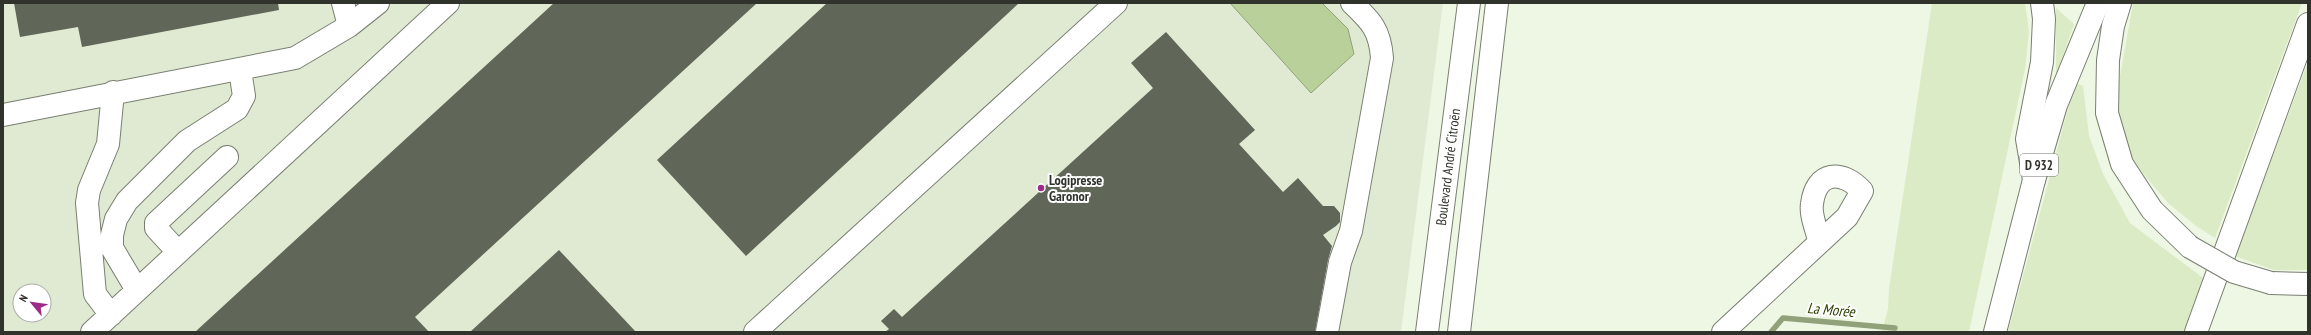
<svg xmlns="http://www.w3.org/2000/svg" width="2311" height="335" font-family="'PT Sans Narrow',sans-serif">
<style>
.built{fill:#e0ead3;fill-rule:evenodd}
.green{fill:#dbebc5}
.water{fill:#bad09a;stroke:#91a179}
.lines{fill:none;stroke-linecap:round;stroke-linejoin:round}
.stream{stroke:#91a179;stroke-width:5.5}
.building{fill:#606658}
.minor-casing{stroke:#787f70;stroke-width:24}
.major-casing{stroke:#787f70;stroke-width:24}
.highway-casing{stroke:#787f70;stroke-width:24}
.minor{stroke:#fff;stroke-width:22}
.major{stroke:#fff;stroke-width:22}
.highway{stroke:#fff;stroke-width:22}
.highway-bridge-casing{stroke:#787f70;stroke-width:24;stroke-linecap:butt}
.highway-bridge{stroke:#fff;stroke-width:22}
.poi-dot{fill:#9d2c89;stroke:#fff;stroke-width:1.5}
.labels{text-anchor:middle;stroke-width:4;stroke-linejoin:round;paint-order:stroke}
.shield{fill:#fff;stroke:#6e706b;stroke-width:1}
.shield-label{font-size:13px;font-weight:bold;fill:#30332c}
.street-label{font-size:14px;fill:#30332c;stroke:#fff}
.poi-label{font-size:14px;font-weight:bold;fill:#30332c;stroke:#fff;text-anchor:start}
.water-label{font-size:15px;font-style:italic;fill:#2e3f02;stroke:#fff}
</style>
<rect width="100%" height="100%" fill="#eef6e4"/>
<path class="built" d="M3,3H1443L1401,332H3ZM20,291H44V315H20Z"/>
<path class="green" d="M1932,3H2025L2029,32L2025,69L1969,332H1882L1888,309L1889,289Z
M2133,3H2302L2215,238L2196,226L2168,203L2130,158L2116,99Z
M2056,8L2074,24L2056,76Z
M2308,62V270H2274L2235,256Z
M2075,83L2083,86L2089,136L2103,174L2130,223L2207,281L2188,332H2008Z"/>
<path class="water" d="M1230,3H1322L1348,29L1354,54L1311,93Z"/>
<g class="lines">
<path class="stream" d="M1771,332L1783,318L1895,328"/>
</g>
<path class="building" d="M14,3H278L279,10L82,47L78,27L20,37Z
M554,3H757L415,317L429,332H195Z
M827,3H1019L746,256L657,160Z
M1166,32L1255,130L1239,144L1283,192L1298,178L1323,206H1334L1340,213V222L1336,226L1323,235L1332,246L1328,260L1315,332H885L889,329L881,321L894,309L902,317L1153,88L1131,63Z
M559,250L636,332H470Z"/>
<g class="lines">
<defs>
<path id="minor" d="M343,3L349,26
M3,115L295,58L349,26L378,3
M178,252L156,228V223L227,157
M137,290L112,248V235L116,219L127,201L187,141L237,109L244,96L240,70
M111,315L95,294L87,203L89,190L108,144L113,92
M92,332L448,3
M755,332L1116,3
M1327,332L1340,262L1351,231L1382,58C1380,30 1371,21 1352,3
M1723,332L1847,217L1862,191C1842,169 1816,171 1812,204C1810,215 1817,230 1819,241"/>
<path id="major" d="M1427,332L1469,3
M1459,332L1497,3
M1995,332L2034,180L2056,105L2098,3
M2196,332L2308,24"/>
<path id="highway" d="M2120,3L2113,26L2108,60L2107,113L2122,164L2152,210L2190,247
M2034,180L2027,139L2042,62L2044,19L2042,3
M2271,283L2308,284"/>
</defs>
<use href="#minor" class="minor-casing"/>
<use href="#major" class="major-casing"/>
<use href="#highway" class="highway-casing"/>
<use href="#minor" class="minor"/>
<use href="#major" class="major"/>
<use href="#highway" class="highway"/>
<defs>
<path id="highway-bridge" d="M2190,247L2234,272L2271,283"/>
</defs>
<use href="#highway-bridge" class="highway-bridge-casing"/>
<use href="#highway-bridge" class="highway-bridge"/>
</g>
<circle class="poi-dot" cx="1041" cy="188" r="4"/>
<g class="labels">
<rect class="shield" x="2020" y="154" width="38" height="22" rx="3"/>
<g class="shield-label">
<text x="2039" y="170">D 932</text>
</g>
<g class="street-label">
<text transform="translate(1448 167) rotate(-83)" y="5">Boulevard André Citroën</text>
</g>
<g class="poi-label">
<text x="1049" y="185">Logipresse<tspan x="1049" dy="16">Garonor</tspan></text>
</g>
<g class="water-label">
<text transform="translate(1831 310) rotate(5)" y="5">La Morée</text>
</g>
</g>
<rect width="2311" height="335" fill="none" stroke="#30332c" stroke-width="8"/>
<g transform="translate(32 303) rotate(299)"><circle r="19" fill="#ffffff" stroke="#acadab"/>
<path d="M0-3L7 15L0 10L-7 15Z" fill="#9d2c89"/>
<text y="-6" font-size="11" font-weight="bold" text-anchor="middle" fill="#30332c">N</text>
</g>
</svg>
